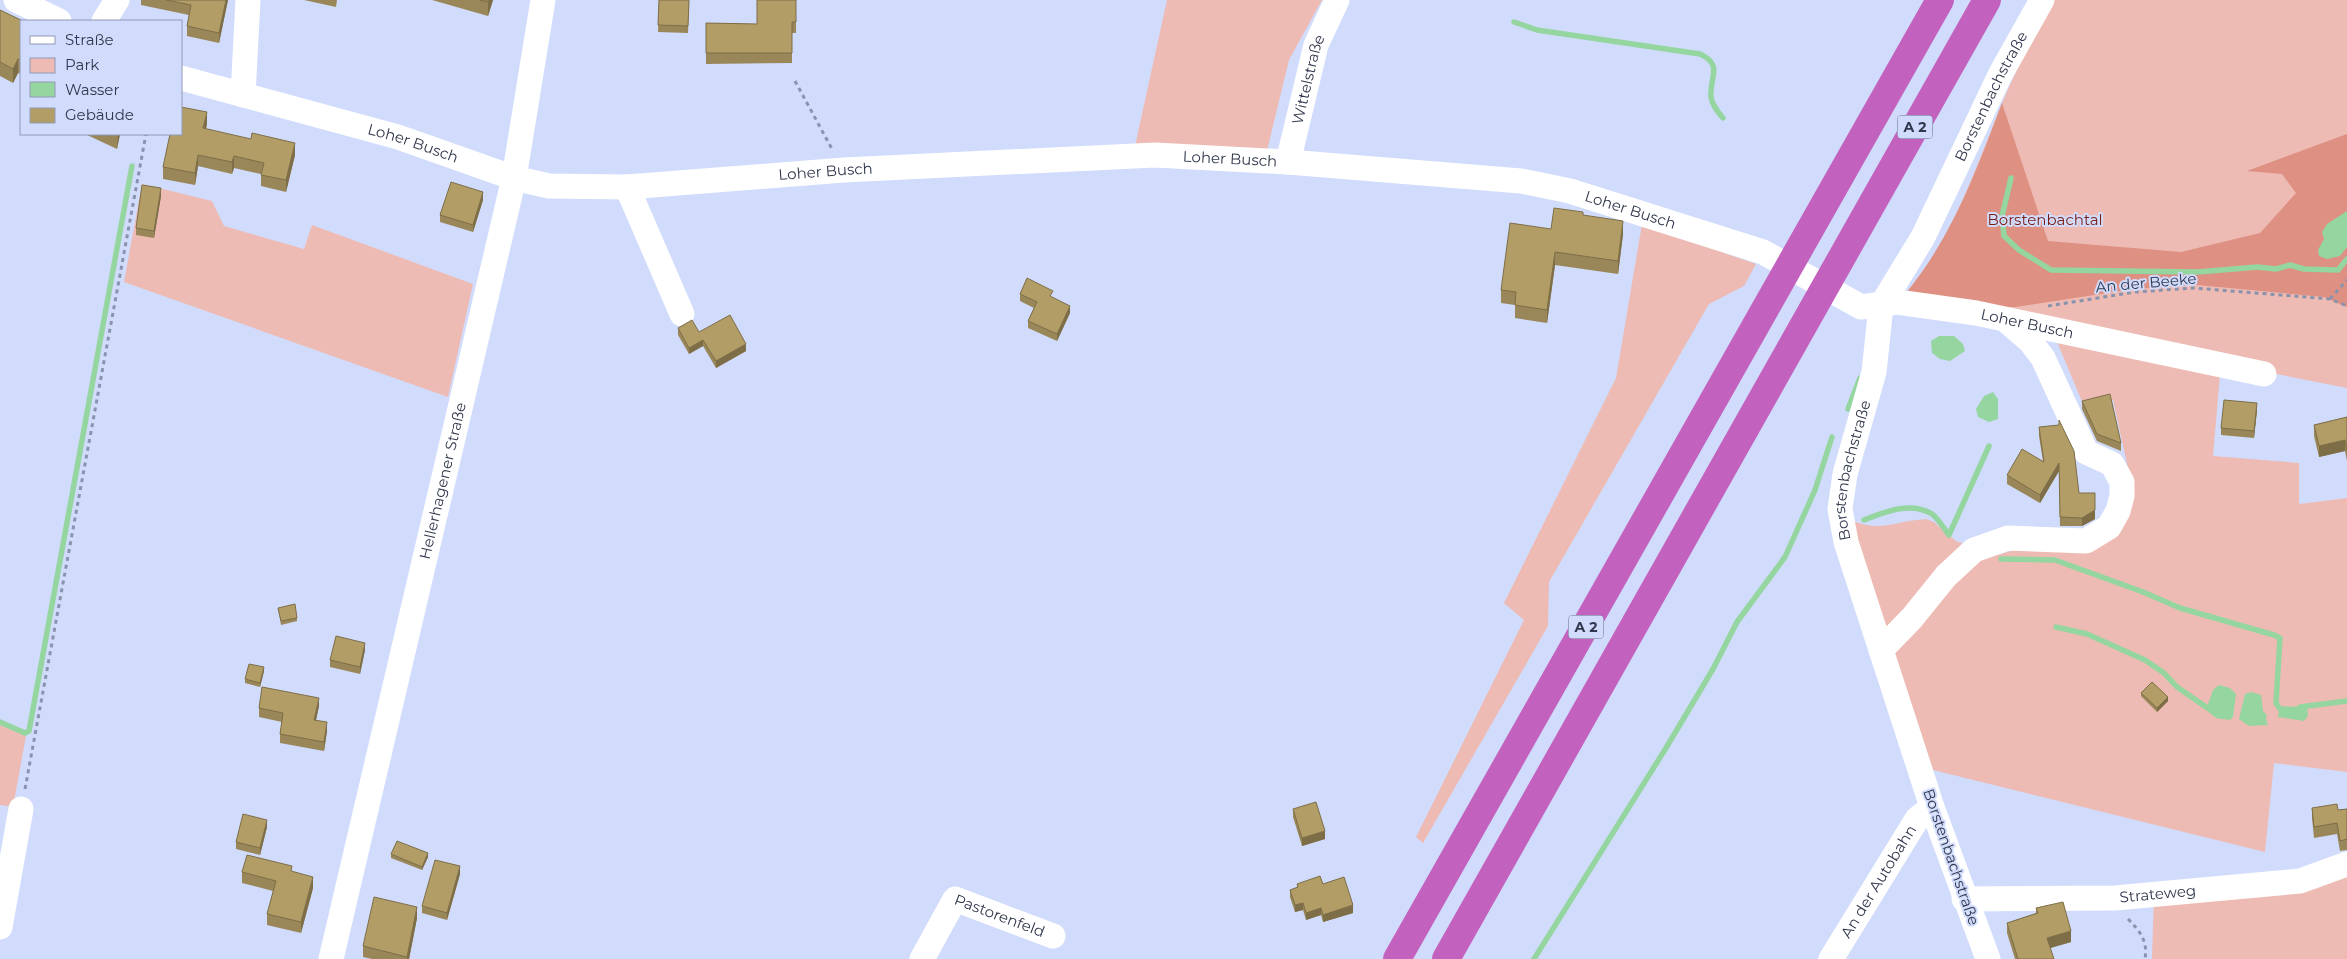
<svg xmlns="http://www.w3.org/2000/svg" width="2347" height="959" font-family="Montserrat,sans-serif">
<style>
.green{fill:#edbbb3}
.forest{fill:#de9083}
.water{fill:#95d5a0}
.lines{fill:none;stroke-linecap:round;stroke-linejoin:round}
.stream{stroke:#95d5a0;stroke-width:5.5}
.path{stroke:#8a93ae;stroke-width:3;stroke-dasharray:4 4;stroke-linecap:butt}
.minor{stroke:#fff;stroke-width:25}
.highway{stroke:#c362be;stroke-width:28}
.wall{fill:#998759}
.shaded-wall{fill:#7d6e48}
.building{fill:#b29d67;stroke:#7d6e48}
.labels{text-anchor:middle;stroke-width:4;stroke-linejoin:round;paint-order:stroke}
.shield{fill:#d1dcfc;stroke:#616982;stroke-width:1}
.shield-label{font-size:14px;font-weight:bold;fill:#31384d}
.street-label{font-size:15px;fill:#31384d;stroke:#d1dcfc}
.park-label{font-size:15px;fill:#7a1d15;stroke:#d1dcfc}
</style>
<rect width="100%" height="100%" fill="#d1dcfc"/>
<path class="green" d="M1167,0H1322L1289,60L1267,151L1135,146Z
M2054,0H2347V388L2221,363L2213,456L2299,463V504L2347,498V772L2274,763L2265,852L1933,770L1844,517C1881,535 1890,521 1926,519L1934,522L1956,541L1996,555L2019,549L2096,547L2129,473L2113,400L2083,404L2050,325L1906,293C1953,237 1975,170 2002,103C2017,67 2035,34 2054,0Z
M142,184L212,201L224,226L304,249L312,225L473,284L448,397L124,282Z
M1642,224L1756,264L1744,286L1709,304L1549,582L1548,626L1423,843L1416,837L1524,620L1504,603L1616,378Z
M0,725L26,736L13,807L0,805Z
M2347,871V959H2152L2154,891Z"/>
<path class="forest" d="M2002,103L2048,241L2181,252L2260,233L2296,193L2282,174L2247,171L2347,134V307L2324,297L2197,285L2134,289L2015,307H1968L1906,293C1952,237 1977,170 2002,103Z"/>
<path class="water" d="M2347,211V247L2340,256L2327,259L2319,256L2318,250L2324,239L2322,232L2327,224Z
M1939,336H1954L1963,344L1965,351L1950,361L1940,359L1932,353L1931,341Z
M1993,392L1998,399V419L1989,422L1978,417L1976,409L1984,396Z
M2219,685L2230,688L2236,694L2233,717L2230,720L2216,718L2206,710L2213,690Z
M2251,692L2261,695L2263,711L2267,715L2266,719L2268,725L2249,726L2239,719L2245,694Z
M2307,706L2308,716L2304,721L2278,717L2279,711L2282,707Z"/>
<g class="lines">
<path class="stream" d="M1514,22L1537,30L1700,54C1724,65 1709,78 1711,97C1712,105 1718,112 1723,118
M2011,178L2002,216L2004,236L2019,250L2051,270L2198,272L2257,267L2276,269L2290,265L2304,269L2338,270L2347,259
M1848,409L1860,378
M1864,520C1884,512 1911,501 1932,514C1938,518 1944,529 1949,535L1989,446
M2001,559L2055,560L2143,592L2180,608L2274,635L2280,638L2276,703L2280,709H2286
M2056,627L2087,634L2145,660L2164,673L2177,687L2206,707
M2300,707L2347,701
M0,722L25,733L29,731L132,166
M1534,959L1666,748L1713,669L1737,622L1785,557L1815,490L1832,437"/>
<path class="path" d="M795,81L832,149
M2330,299L2347,280
M2048,306L2135,292L2194,288L2330,299L2347,306
M25,789L146,134
M2128,919C2140,931 2148,941 2145,959"/>
<g class="minor">
<path d="M16,0L59,21"/>
<path d="M104,21L117,0"/>
<path id="s1" d="M181,78L398,137L514,178L549,186L627,187L844,170L1155,155L1288,162L1521,181L1570,191L1763,252L1861,307L1897,302L1976,313L2264,374"/>
<path d="M243,95L248,0"/>
<path id="s2" d="M1288,162L1316,45L1337,0"/>
<path d="M627,187L682,314"/>
<path d="M1881,650L1912,618L1946,576L1974,550L2008,538L2086,541L2109,527L2118,511L2122,496V482L2112,464L2086,452L2043,358L2030,341L2007,321"/>
<path id="s3" d="M1964,899L2115,898L2300,881L2347,864"/>
<path d="M0,927L21,809"/>
<path id="s4" d="M331,959L514,178L543,0"/>
<path id="s5" d="M922,959L955,899L1053,936"/>
<path id="s6" d="M1831,959L1917,819L1932,807"/>
<path id="s7" d="M1988,959L1932,807L1846,542L1840,509L1845,474L1874,372L1881,306L1923,237L2001,73L2042,0"/>
</g>
<path class="highway" d="M1397,959L1940,0
M1446,959L1987,0"/>
</g>
<path class="wall" d="M141,0H228L219,43L187,36V26L189,15L141,5Z
M304,0H337L336,7Z
M432,0H493L488,16Z
M659,0H689L688,33L658,32Z
M796,0V33H792V63L706,64V23L757,24Z
M0,10L21,21V74L18,73L13,83L0,76Z
M207,124L206,129L295,155L286,192L261,186V174L234,168L232,174L198,166L195,185L163,179V167Z
M85,134H120L117,149Z
M161,196L154,238L136,235V228Z
M483,200L473,232L440,222V215Z
M1583,215L1623,234L1618,274L1555,265L1547,323L1515,318V305L1501,303V290L1551,229Z
M1020,294L1053,298L1070,313L1057,341L1028,328V321L1034,308L1020,301Z
M678,328L699,332L746,351L716,368L703,346L689,354L678,335Z
M2082,401L2121,443V451L2097,441L2082,409Z
M2257,410L2254,438L2221,435V428Z
M2347,417V461L2345,451L2319,457L2314,436V425Z
M2039,427L2095,519L2082,526H2060L2059,471L2040,503L2007,484V475L2043,461L2039,436Z
M278,608L297,618V621L281,625Z
M365,650L360,674L330,667V660Z
M264,671L260,687L245,683V679Z
M2141,693L2168,701L2157,712L2141,696Z
M319,706L316,720L327,731L324,751L280,743V734L282,722L259,717V708Z
M2312,808L2338,810L2347,809V850L2340,851L2337,834L2314,838L2312,818Z
M1293,809L1325,839L1302,846L1293,817Z
M267,827L260,855L236,849V842Z
M391,854L428,857L422,870L391,858Z
M242,872H292L313,888L301,933L267,925V914L273,891L242,883Z
M460,874L447,920L422,913V906Z
M1297,884H1323L1353,913L1323,922L1321,915L1306,920L1303,910L1295,912L1290,897V890L1297,888Z
M2036,908L2071,942L2050,948L2054,959H2015L2007,933V923L2036,913Z
M417,918L409,959H372L363,957V946Z"/>
<path class="shaded-wall" d="M226,0H228L219,43V33Z
M489,0H493L488,16V2Z
M18,59V73L13,83V69Z
M207,112V124L203,140V128Z
M118,134H120L117,149Z
M295,143V155L286,192V180Z
M198,155V166L195,185V173Z
M234,156V168L232,174V162Z
M161,188V196L154,238V231Z
M483,192V200L473,232V225Z
M1623,221V234L1618,274V261Z
M1555,252V265L1547,323V310Z
M1070,306V313L1057,341V334Z
M703,340V346L689,354V348Z
M746,344V351L716,368V361Z
M2257,403V410L2254,438V431Z
M2345,440V451L2319,457V446Z
M2059,463V471L2040,503V495Z
M2095,510V519L2082,526V518Z
M365,643V650L360,674V667Z
M264,667V671L260,687V683Z
M2168,697V701L2157,712V708Z
M319,698V706L314,729V720Z
M327,722V731L324,751V742Z
M267,820V827L260,855V848Z
M1325,831V839L1302,846V838Z
M428,853V857L422,870V867Z
M460,866V874L447,920V913Z
M313,877V888L301,933V922Z
M1303,903V910L1295,912V905Z
M1353,905V913L1323,922V915Z
M417,907V918L409,959H407Z
M1321,908V915L1306,920V913Z
M2071,931V942L2047,949V938Z"/>
<path class="building" d="M166,0H226L219,33L187,26L191,5Z
M480,0H489L488,2Z
M659,0H689L688,26L658,25Z
M757,0H796V22H792V53H706V23L757,24Z
M0,10L23,21H21V60L18,59L13,69L0,62Z
M181,107L207,112L203,128L251,139L252,133L295,143L286,180L261,175L264,163L234,156L232,162L198,155L195,173L163,167L170,134H181Z
M451,182L483,192L473,225L440,215Z
M142,185L161,188L154,231L136,228Z
M1554,208L1583,212V215L1623,221L1618,261L1555,252L1547,310L1515,305L1516,292L1501,290L1510,223L1551,229Z
M1027,278L1053,291L1050,296L1070,306L1057,334L1028,321L1037,302L1020,294Z
M730,315L746,344L716,361L703,340L689,348L678,328L692,320L699,332Z
M2110,394L2121,443L2097,434L2082,401Z
M2224,400L2257,403L2254,431L2221,428Z
M2347,417V450L2345,440L2319,446L2314,425Z
M2059,420L2074,451L2079,493H2095V510L2082,518L2060,517L2059,463L2040,495L2007,475L2022,449L2044,462L2039,427L2059,425Z
M295,604L297,618L281,621L278,608Z
M336,636L365,643L360,667L330,660Z
M249,664L264,667L260,683L245,679Z
M2152,682L2168,697L2157,708L2141,693Z
M262,687L319,698L314,720L327,722L324,742L280,734L283,713L259,708Z
M1316,802L1325,831L1302,838L1293,809Z
M2337,804L2338,810L2347,809V839L2340,841L2337,823L2314,827L2312,808Z
M243,814L267,820L260,848L236,842Z
M397,841L428,853L422,867L391,854Z
M247,855L292,866L291,871L313,877L301,922L267,914L276,881L242,872Z
M435,860L460,866L447,913L422,906Z
M1320,876L1323,884L1344,877L1353,905L1323,915L1321,908L1306,913L1303,903L1295,905L1290,890L1298,887L1297,884Z
M374,897L417,907L407,957L363,946Z
M2063,902L2071,931L2047,938L2054,959H2018L2007,923L2038,913L2036,908Z"/>
<g class="labels">
<g class="shield">
<rect x="1897.5" y="115.5" width="35" height="23" rx="4"/>
<rect x="1568.5" y="615.5" width="35" height="23" rx="4"/>
</g>
<g class="shield-label">
<text x="1915" y="132">A 2</text>
<text x="1586" y="632">A 2</text>
</g>
<g class="street-label">
<text dy="5" stroke="none"><textPath href="#s2" startOffset="85">Wittelstraße</textPath></text>
<text dy="5" stroke="none"><textPath href="#s7" startOffset="919">Borstenbachstraße</textPath></text>
<text dy="5" stroke="none"><textPath href="#s1" startOffset="241">Loher Busch</textPath></text>
<text dy="5" stroke="none"><textPath href="#s1" startOffset="1066">Loher Busch</textPath></text>
<text dy="5" stroke="none"><textPath href="#s1" startOffset="661">Loher Busch</textPath></text>
<text dy="5" stroke="none"><textPath href="#s1" startOffset="1471">Loher Busch</textPath></text>
<text transform="translate(2146 283) rotate(-5)" y="5">An der Beeke</text>
<text dy="5" stroke="none"><textPath href="#s1" startOffset="1891">Loher Busch</textPath></text>
<text dy="5" stroke="none"><textPath href="#s7" startOffset="514">Borstenbachstraße</textPath></text>
<text dy="5" stroke="none"><textPath href="#s4" startOffset="491">Hellerhagener Straße</textPath></text>
<text transform="translate(1951 857) rotate(71)" y="5">Borstenbachstraße</text>
<text dy="5" stroke="none"><textPath href="#s6" startOffset="91">An der Autobahn</textPath></text>
<text dy="5" stroke="none"><textPath href="#s3" startOffset="194">Strateweg</textPath></text>
<text dy="5" stroke="none"><textPath href="#s5" startOffset="116">Pastorenfeld</textPath></text>
</g>
<g class="park-label">
<text x="2045" y="225">Borstenbachtal</text>
</g>
</g>
<rect x="20" y="20" width="162" height="115" fill="#d1dcfc" stroke="#919ab6"/>
<rect x="30" y="36" width="25" height="8" fill="#ffffff" stroke="#919ab6"/>
<text x="65" y="45" font-size="15" fill="#31384d">Straße</text>
<rect x="30" y="58" width="25" height="15" fill="#edbbb3" stroke="#919ab6"/>
<text x="65" y="70" font-size="15" fill="#31384d">Park</text>
<rect x="30" y="82" width="25" height="15" fill="#95d5a0" stroke="#919ab6"/>
<text x="65" y="95" font-size="15" fill="#31384d">Wasser</text>
<rect x="30" y="108" width="25" height="15" fill="#b29d67" stroke="#919ab6"/>
<text x="65" y="120" font-size="15" fill="#31384d">Gebäude</text>
</svg>
